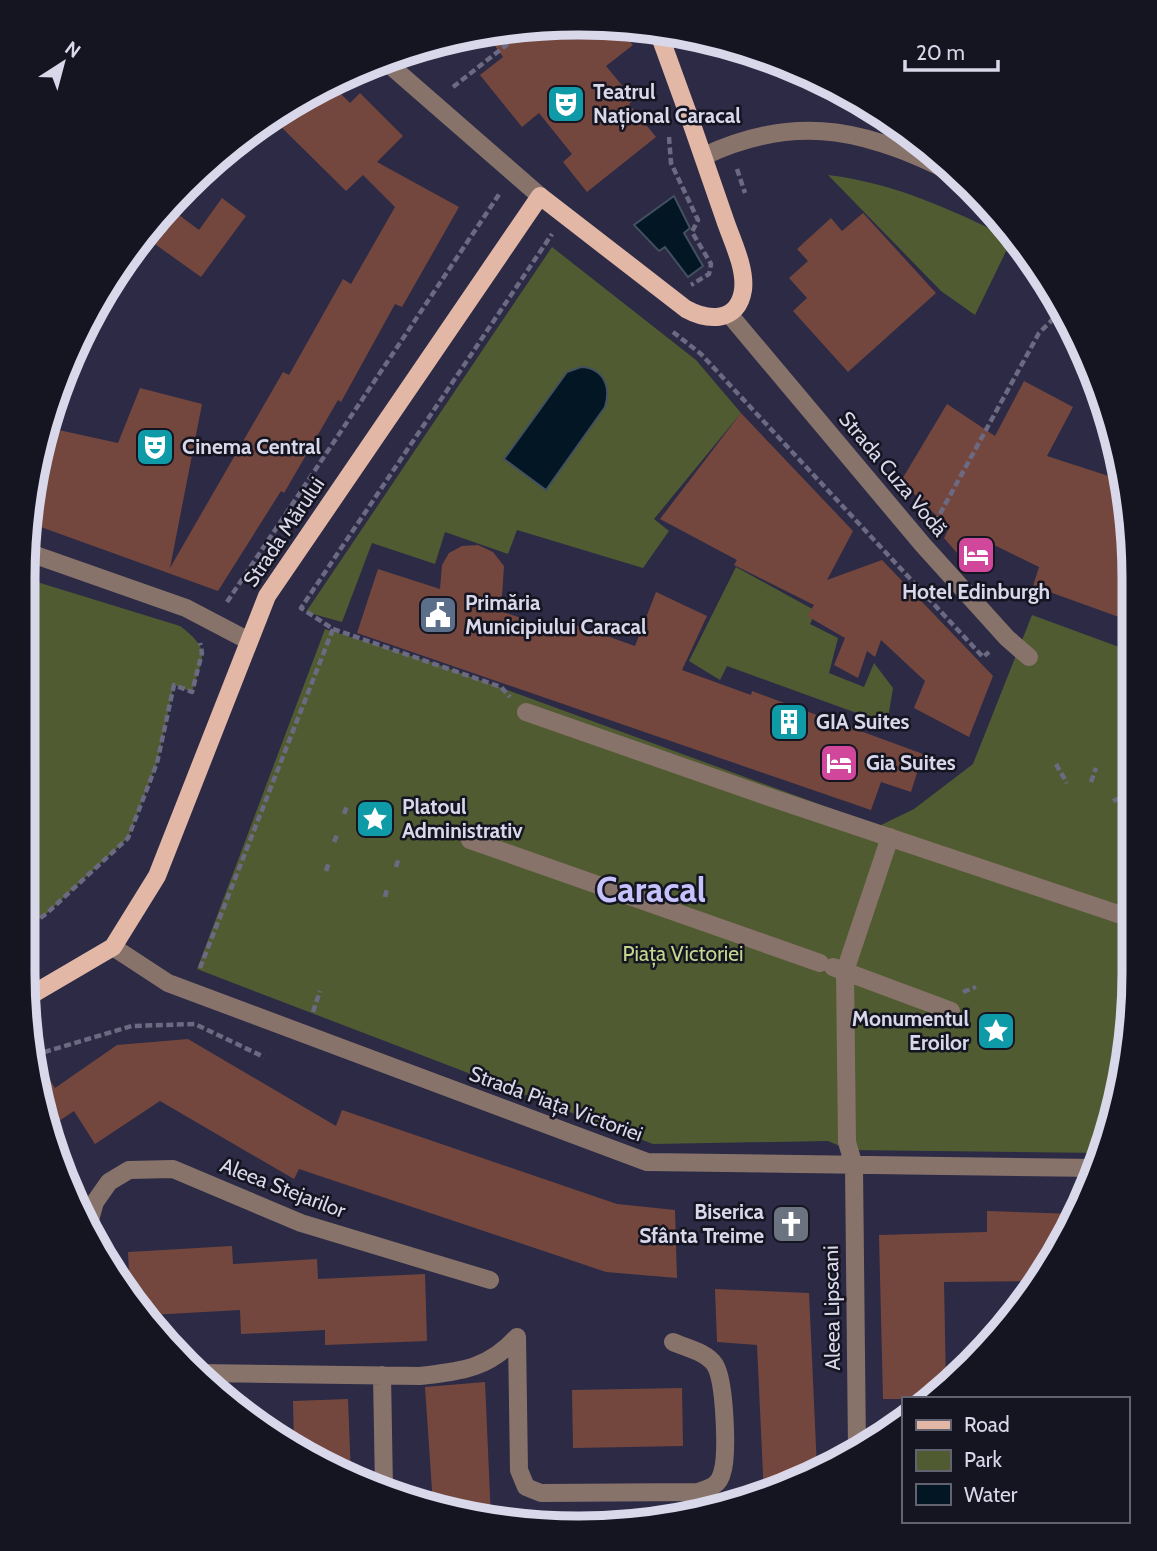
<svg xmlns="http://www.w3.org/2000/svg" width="1157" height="1551" font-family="Cabin,sans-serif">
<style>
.green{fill:#515b31}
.water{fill:#021624;stroke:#42505f;stroke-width:2}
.building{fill:#74473e}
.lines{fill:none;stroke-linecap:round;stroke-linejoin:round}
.path{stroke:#6c6a82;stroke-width:4.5;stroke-dasharray:7 3.5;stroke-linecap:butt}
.minor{stroke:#88736b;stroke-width:18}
.major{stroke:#e2b7a6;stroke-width:18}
.labels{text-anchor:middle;stroke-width:5;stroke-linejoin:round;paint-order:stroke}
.poi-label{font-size:21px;font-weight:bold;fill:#d8d8ea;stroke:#151421;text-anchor:start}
.street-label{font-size:21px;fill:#d8d8ea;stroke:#151421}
.park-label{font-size:21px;fill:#c5d68f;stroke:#151421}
.town-label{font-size:35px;font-weight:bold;fill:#c5c2fc;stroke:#151421}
.rim{fill:none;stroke:#d8d8ea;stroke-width:9}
</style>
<rect width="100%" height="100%" fill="#2c2a45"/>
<path class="green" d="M828,175C898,184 949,209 1012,239L975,315L941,291Z
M552,247L696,360L741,413L654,519L669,531L643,568L517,530L508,554L445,532L435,564L372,543L342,622L306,612Z
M736,567L816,611L810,624L838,638L829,673L864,687L874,663L893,688L887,724L727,666L720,680L689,661Z
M24,578L180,626C213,651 202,656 192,692L174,685L157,763L128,838L46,914L23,930Z
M1032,615L1130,651V1045L1104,1153L849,1150L828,1141L653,1144L197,969L325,629L431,662L879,826L914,809L973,764Z"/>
<path class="water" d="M674,196L690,228L684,233L703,266L688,277L665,247L659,251L634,225Z
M581,367C604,368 611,387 605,407L546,490L504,459L567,372Z"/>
<path class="building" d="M578,23L618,27L633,45L606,66L634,100L629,104L656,137L587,192L563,162L572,154L539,113L522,127L480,75L503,57L485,32Z
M331,84L350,103L360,93L403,136L377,162L459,207L402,307L395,304L341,402L338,400L284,493L281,491L218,591L27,522L45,427L118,443L140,388L202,404L170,568L283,372L289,375L343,279L351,284L395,207L363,175L346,191L270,116Z
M222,198L246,216L201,277L145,237L171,209L199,230Z
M863,213L936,293L848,372L793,311L807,298L789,278L808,261L797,249L831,218L842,231Z
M1024,381L1073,407L1047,456L1124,481L1130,506V621L1033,586L1039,567L984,540L970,568L944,538L949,528L901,481L947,404L995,436Z
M741,413L853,531L827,580L882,560L993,676L969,737L914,708L925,681L881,640L875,657L867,651L858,678L834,665L845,638L807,616L814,605L734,565L737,560L660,519Z
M478,545L493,552L504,566L501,611L569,635L573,624L635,646L656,592L707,616L682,670L751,695L752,691L923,754L911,792L881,782L871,810L357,633L378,569L440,589L442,565L449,553L462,546Z
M188,1039L336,1126L342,1110L617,1204L675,1210L677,1278L606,1272L299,1169L294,1179L160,1101L95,1144L74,1111L47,1129L42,1117L34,1056L55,1088L117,1045Z
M987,1211L1076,1214L1060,1251L1036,1281L944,1282L946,1386L931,1399H883L879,1235L987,1232Z
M232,1246L233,1264L317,1259L318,1279L425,1274L427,1341L325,1345V1330L241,1334L240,1310L150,1315L130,1291L128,1252Z
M715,1289L809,1293L817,1469L764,1496L757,1345L717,1342Z
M485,1382L491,1519L470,1517L433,1505L425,1387Z
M682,1388L683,1446L573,1448L572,1390Z
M348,1399L351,1477L332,1471L294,1445L293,1401Z"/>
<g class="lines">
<path class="path" d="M453,87L528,28
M669,137L671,163L698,220L692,232L711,264L709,274L691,285
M737,169L745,193
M673,332L701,354L983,657L989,652
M935,523L1039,333L1061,311
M227,602L500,193
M333,629L501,687L510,697
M1056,764L1067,783
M1091,782L1096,768
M1113,801L1130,794
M344,814L347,806
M405,835L409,825
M334,842L337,835
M396,867L399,857
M326,871L329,862
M385,897L387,889
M23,930L46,914L128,838L157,763L174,685L192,692L202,653L200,643
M200,968L333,629L301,608L552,234
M963,992L976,987
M313,1012L320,991
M948,1035L951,1048
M34,1055L132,1026L195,1024L264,1057"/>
<path class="minor" d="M384,60L540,196
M704,156C802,110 871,132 963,178
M729,314L923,545L1007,638L1029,657
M24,551L186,608L249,641
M526,712L769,797L1130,918
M470,840L820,963
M113,947L168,983L647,1162L1097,1168
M833,967L951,1011
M88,1227L95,1202L109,1182L129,1170L173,1169L301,1223L490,1280
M517,1337L519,1470L526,1487L541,1493L698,1492C709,1488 719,1486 722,1473C728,1455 725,1381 715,1365C707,1352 686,1348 673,1342
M198,1373L420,1376C462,1371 488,1369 517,1337
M382,1375L384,1488
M857,1449L854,1166L847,1142L845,971L890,837"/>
<path class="major" d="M26,998L113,947L157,876L267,596L540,196L686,309C708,321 738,323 743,290C746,267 731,239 724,217C703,155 681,93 658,31"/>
</g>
<defs>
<symbol id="theatre-square" viewBox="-11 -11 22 22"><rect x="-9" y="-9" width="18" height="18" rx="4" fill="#0f9aa8" stroke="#151421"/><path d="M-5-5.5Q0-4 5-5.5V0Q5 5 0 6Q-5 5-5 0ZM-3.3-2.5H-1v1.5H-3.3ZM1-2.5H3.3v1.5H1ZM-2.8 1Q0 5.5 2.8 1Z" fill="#fff"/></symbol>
<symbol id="hotel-square" viewBox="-11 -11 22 22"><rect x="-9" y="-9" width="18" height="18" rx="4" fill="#d1479c" stroke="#151421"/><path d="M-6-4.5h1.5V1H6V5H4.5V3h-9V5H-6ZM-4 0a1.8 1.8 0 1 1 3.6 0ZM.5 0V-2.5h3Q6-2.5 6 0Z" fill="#fff"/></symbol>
<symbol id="civic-square" viewBox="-11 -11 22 22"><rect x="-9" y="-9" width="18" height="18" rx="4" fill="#5c6f8a" stroke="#151421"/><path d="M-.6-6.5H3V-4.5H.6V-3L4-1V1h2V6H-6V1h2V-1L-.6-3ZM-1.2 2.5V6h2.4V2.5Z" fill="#fff"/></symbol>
<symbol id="building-square" viewBox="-11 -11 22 22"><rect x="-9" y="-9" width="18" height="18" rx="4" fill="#0f9aa8" stroke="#151421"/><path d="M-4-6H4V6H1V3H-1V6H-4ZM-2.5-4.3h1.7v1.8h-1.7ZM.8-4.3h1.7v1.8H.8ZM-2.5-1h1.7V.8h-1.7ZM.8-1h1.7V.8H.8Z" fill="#fff"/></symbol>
<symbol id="sight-square" viewBox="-11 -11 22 22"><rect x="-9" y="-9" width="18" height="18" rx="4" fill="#0f9aa8" stroke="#151421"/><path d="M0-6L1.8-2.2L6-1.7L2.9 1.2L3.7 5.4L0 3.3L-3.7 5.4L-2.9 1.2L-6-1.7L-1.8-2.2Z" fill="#fff"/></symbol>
<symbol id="church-square" viewBox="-11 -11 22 22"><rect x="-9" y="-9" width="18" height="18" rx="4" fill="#6b7280" stroke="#151421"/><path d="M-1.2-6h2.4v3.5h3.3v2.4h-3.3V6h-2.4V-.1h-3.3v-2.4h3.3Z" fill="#fff"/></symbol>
</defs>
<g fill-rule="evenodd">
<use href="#theatre-square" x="544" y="82" width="44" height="44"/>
<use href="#theatre-square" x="133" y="425" width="44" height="44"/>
<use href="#hotel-square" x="954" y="533" width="44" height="44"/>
<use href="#civic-square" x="416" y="593" width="44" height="44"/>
<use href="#building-square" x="767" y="700" width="44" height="44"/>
<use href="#hotel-square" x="817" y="741" width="44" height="44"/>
<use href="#sight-square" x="353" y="797" width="44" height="44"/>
<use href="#sight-square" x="974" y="1009" width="44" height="44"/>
<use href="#church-square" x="769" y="1202" width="44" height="44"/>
</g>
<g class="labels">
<g class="poi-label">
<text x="593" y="99">Teatrul<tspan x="593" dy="24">Național Caracal</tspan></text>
<text x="182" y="454">Cinema Central</text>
<text x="976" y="599" text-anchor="middle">Hotel Edinburgh</text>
<text x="465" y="610">Primăria<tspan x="465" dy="24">Municipiului Caracal</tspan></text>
<text x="816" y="729">GIA Suites</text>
<text x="866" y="770">Gia Suites</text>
<text x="402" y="814">Platoul<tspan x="402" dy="24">Administrativ</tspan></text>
<text x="969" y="1026" text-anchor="end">Monumentul<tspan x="969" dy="24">Eroilor</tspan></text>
<text x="764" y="1219" text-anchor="end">Biserica<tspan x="764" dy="24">Sfânta Treime</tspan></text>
</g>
<g class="street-label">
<text transform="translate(893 474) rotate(50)" y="7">Strada Cuza Vodă</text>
<text transform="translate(284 532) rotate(-56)" y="7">Strada Mărului</text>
<text transform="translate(556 1104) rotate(20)" y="7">Strada Piața Victoriei</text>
<text transform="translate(283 1188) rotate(21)" y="7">Aleea Stejarilor</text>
<text transform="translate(832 1308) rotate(-91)" y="7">Aleea Lipscani</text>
</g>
<g class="park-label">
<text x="683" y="961">Piața Victoriei</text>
</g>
<g class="town-label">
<text x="651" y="902">Caracal</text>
</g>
</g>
<path d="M0 0H1157V1551H0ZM578 35H579A543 543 0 0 1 1122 578V973A543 543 0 0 1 579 1516H578A543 543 0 0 1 35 973V578A543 543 0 0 1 578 35Z" fill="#151421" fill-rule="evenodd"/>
<path class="rim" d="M578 35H579A543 543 0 0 1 1122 578V973A543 543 0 0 1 579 1516H578A543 543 0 0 1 35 973V578A543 543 0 0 1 578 35Z"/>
<rect x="902" y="1397" width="228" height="126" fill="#151421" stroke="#636271" stroke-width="2"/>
<rect x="916" y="1420" width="35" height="10" fill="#e2b7a6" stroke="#636271" stroke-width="2"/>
<text x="964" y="1432" font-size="21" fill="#d8d8ea">Road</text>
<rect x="916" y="1450" width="35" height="21" fill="#515b31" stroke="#636271" stroke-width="2"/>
<text x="964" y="1467" font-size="21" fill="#d8d8ea">Park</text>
<rect x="916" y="1484" width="35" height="21" fill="#021624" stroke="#636271" stroke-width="2"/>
<text x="964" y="1502" font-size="21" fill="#d8d8ea">Water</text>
<g transform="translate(63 63) rotate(36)" stroke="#151421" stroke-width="5" paint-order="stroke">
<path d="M0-5L12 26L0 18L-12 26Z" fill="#d8d8ea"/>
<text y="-10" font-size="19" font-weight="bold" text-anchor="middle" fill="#d8d8ea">N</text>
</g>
<path d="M905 60v10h93v-10" fill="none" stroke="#d8d8ea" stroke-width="3.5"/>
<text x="916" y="60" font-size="21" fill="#d8d8ea" stroke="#151421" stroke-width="5" paint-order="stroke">20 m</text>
</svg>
